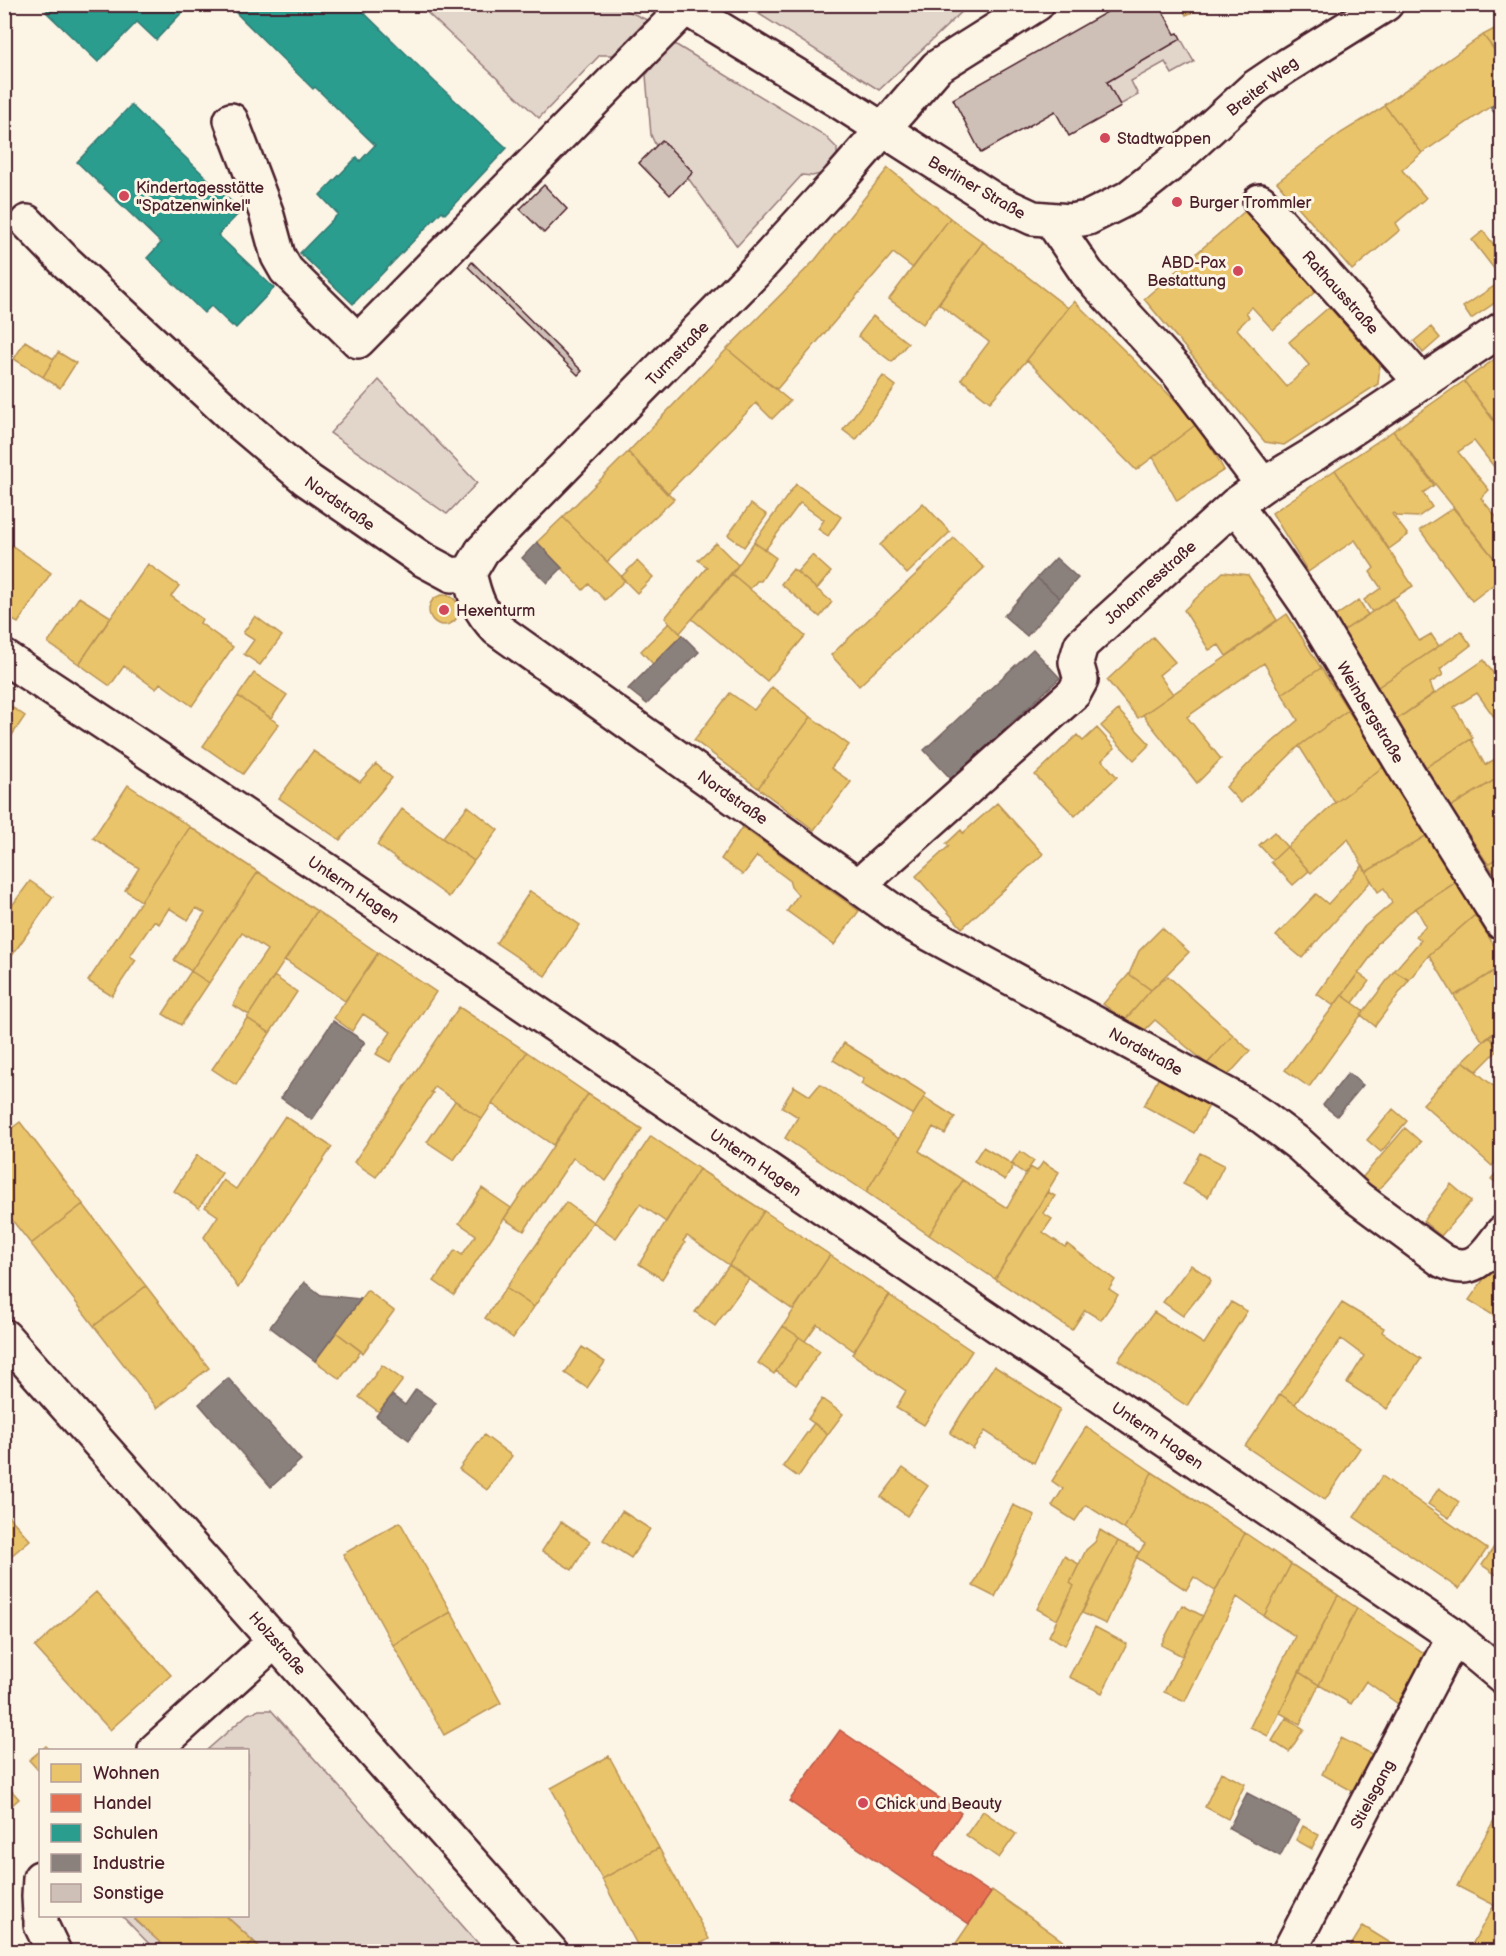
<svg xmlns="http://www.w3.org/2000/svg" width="1506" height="1956" font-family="'Balsamiq Sans',sans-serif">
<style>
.green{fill:#e2d5ca;stroke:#967a7a;stroke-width:1.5}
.homes{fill:#e9c46a;stroke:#b99257;stroke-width:1.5}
.shops{fill:#e76f51;stroke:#b85746;stroke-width:1.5}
.schools{fill:#2a9d8f;stroke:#347771;stroke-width:1.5}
.industry{fill:#8a817c;stroke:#776464;stroke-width:1.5}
.building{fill:#cfc0b7;stroke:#4a1f2b;stroke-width:1.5}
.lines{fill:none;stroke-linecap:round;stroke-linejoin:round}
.minor-casing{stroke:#4a1f2b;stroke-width:38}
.minor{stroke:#fcf5e5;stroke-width:33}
.poi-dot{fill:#d1495b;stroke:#fcf5e5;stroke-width:2}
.labels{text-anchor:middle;stroke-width:6;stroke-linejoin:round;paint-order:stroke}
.street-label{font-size:16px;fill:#4a1f2b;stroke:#fcf5e5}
.poi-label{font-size:16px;fill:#4a1f2b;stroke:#fcf5e5;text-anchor:start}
</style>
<rect width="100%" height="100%" fill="#fcf5e5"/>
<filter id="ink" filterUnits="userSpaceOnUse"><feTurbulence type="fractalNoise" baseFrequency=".0167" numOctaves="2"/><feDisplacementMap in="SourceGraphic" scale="12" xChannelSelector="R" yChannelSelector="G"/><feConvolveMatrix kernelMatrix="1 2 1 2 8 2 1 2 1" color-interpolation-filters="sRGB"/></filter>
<g filter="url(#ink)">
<path class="green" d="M419,5H615L647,20L613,55H600L539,118Z
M745,5H969L879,90Z
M1181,39L1194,62L1172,74L1165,62L1131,81L1138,95L1120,105L1107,82Z
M673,43L824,135L837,148V156L825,173L812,176L802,175L737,246L688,178L693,172L662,141L656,146L651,135L646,75Z
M379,380L477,483L447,514L330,433Z
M259,1710H271L485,1951H264L226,1916H248V1750H207L248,1714Z
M122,1916H139L135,1920L161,1943L155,1950Z"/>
<path class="homes" d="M1180,4H1211L1186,15Z
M1502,25V60L1483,35Z
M1483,35L1502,60V101L1490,107L1422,153L1384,105Z
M1385,106L1422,153L1402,170L1426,198L1396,223L1400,230L1352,270L1277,182L1341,133Z
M888,168L950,218L913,268L893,253L777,389L770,384V385L727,349L815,260Z
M1245,211L1316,291L1273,330L1252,307L1246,312L1249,317L1237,329L1287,387L1309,365L1289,342L1329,307L1380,364L1378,384L1284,445L1265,442L1144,299Z
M950,218L983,242L923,324L889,299Z
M1483,231L1502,255V271L1498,274L1472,240Z
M983,242L1068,308L1027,360L990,402L961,379L989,342L939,304Z
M1502,281V298L1471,319L1463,307Z
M1074,301L1198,423L1136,470L1027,360Z
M873,316L908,343L892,362L858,336Z
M1431,327L1440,338L1423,353L1414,341Z
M25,341L54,359L43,377L14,359Z
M727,349L790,401L772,419L756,403L667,494L628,452Z
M58,352L76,363L60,388L43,377Z
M1502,354V421L1496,424L1464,381Z
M883,376L896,386L856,440L843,430Z
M1464,381L1502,431V477L1474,441L1458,452L1489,490L1481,498L1502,524V568L1393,431Z
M1198,423L1224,470L1177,501L1153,457Z
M1393,431L1434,485L1423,493L1432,507L1418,517L1396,516L1394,513L1392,514L1408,535L1389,549L1335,470Z
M628,452L674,499L607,562L563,517Z
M1335,470L1413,586L1372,612L1364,600L1381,588L1370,572L1374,568L1355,540L1308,572L1272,513Z
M796,484L841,517L828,536L818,529L824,520L800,503L765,550L754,542Z
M923,503L950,532L907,574L880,545Z
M751,504L767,515L744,547L728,535Z
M1453,508L1502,568V578L1472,601L1420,530Z
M563,517L625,580L605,600L589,584L583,590L537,542Z
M954,538L984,568L859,686L831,655Z
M4,540L51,573L18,623L4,615Z
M754,542L776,558L761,581H757L750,589L732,574Z
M716,543L738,565L680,633L665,618L707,567L698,560Z
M812,555L831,572L817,589L797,572Z
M637,561L653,577L637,593L621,577Z
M148,564L179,586L171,596L202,619L200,623L233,647L192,706L160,683L156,689L124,666L110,686L79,664Z
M793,569L832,602L820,617L781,584Z
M1223,572L1248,575L1277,620L1226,656L1219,645L1209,650L1184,610Z
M732,574L805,636L767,681L692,619Z
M429 610a15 15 0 1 1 30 0a15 15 0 1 1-30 0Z
M79,597L111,617L79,664L48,643Z
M1393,598L1419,641L1431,634L1439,646L1378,687L1343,631Z
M1359,600L1368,615L1343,631L1334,617Z
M1287,614L1321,668L1282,694L1264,663L1187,717L1221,759L1197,783L1143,715Z
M255,616L282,636L260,665L244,654L254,640L243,633Z
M669,623L682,635L653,664L641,651Z
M1461,631L1471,645L1440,669L1443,675L1430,683L1434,693L1397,719L1378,687Z
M1153,637L1175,662L1159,675L1173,694L1138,718L1107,680Z
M1484,660L1502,686V718L1497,721L1477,693L1454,707L1473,738L1426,767L1396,720Z
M1321,668L1348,710L1299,746L1241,803L1226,787L1253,759L1298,720L1282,694Z
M254,673L287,695L271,718L238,696Z
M772,687L811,717L758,788L694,740L730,693L754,710Z
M238,696L279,724L243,774L203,746Z
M4,702L25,716L4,747Z
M1118,710L1150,744L1134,760L1101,726Z
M1348,710L1383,767L1335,803L1299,746Z
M811,717L849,745L831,768L851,782L814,830L758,788Z
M1097,728L1115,748L1102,760L1117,777L1075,816L1035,775L1077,735L1083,741Z
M1471,739L1485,765L1502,755V777L1493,781L1450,807L1426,767Z
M313,751L360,782L376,764L392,778L340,840L279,798Z
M1383,767L1429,834L1366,872L1348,839L1311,873L1287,847L1335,803Z
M1502,777V855L1488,864L1450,807L1493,781Z
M128,785L190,827L141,901L125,890L139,868L93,838Z
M997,803L1043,854L962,928L916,876L949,846L946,844L961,830L963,833Z
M468,806L498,830L474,861L442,838Z
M402,809L474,861L449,897L377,845Z
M190,827L258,872L191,971L174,960L205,913L196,908L188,920L169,908L159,924L154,921L130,956L136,960L112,996L88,981Z
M742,827L859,911L834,945L787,911L798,895L791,887L789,880L757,856L743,875L721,859Z
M1274,832L1287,847L1273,860L1259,845Z
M1429,834L1458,881L1410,912L1377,944L1372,955L1334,1006L1317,994L1364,927L1392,903L1384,888L1378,892L1366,872Z
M1287,847L1309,871L1293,885L1271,862Z
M1502,855V884L1488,864Z
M1363,865L1371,881L1302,958L1276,936L1316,894L1328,904Z
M258,872L317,911L249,1015L233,1005L239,994L238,993L267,950L242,933L209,983L191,971Z
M30,881L53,897L4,967V902L11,907Z
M1456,882L1475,915L1429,955L1409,980L1394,971L1421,940L1416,936L1426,926L1416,908Z
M530,891L580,925L545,976L496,943Z
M317,911L378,953L345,1001L285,960Z
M1475,915L1502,958V966L1454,996L1429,955Z
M1162,928L1189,952L1151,990L1129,974L1139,951Z
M378,953L436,992L390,1062L376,1054L391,1032L363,1014L352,1031L334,1018Z
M1502,966V1028L1483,1042L1454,996Z
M191,971L209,983L181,1025L163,1014Z
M1394,971L1409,980L1375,1026L1361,1015Z
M1358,973L1369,981L1353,1003L1342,995Z
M1129,974L1151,990L1125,1020L1103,1004Z
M274,976L297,992L270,1033L247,1018Z
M1168,976L1233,1035L1207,1064L1155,1020L1142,1033L1125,1020L1151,990Z
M1342,995L1364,1011L1309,1087L1285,1070Z
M459,1007L527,1052L482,1119L435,1087L431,1092L433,1093L376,1177L354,1162Z
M247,1018L270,1033L236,1085L212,1069Z
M1502,1028V1053L1489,1036Z
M1233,1035L1250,1051L1224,1080L1207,1064Z
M1489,1036L1499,1049L1477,1071L1463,1061Z
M844,1043L926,1094L913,1115L861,1084L864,1079L833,1060Z
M527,1052L588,1094L553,1145L492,1104Z
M1463,1061L1502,1093V1154L1492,1166L1423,1104Z
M1160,1075L1211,1102L1194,1133L1144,1106Z
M820,1084L899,1139L866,1192L785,1138L798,1117L782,1107L794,1086L810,1096Z
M588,1094L642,1129L606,1181L573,1158L524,1231L504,1219Z
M924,1097L955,1117L945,1134L933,1127L919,1151L963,1180L929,1235L866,1192Z
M455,1101L482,1119L454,1160L427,1142Z
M1393,1109L1407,1121L1381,1152L1367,1140Z
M285,1116L332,1147L238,1288L204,1237L218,1216L205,1207L223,1180L236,1189Z
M20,1122L83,1204L31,1244L4,1210V1134Z
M1405,1128L1421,1142L1376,1193L1361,1179Z
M651,1136L699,1169L666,1222L640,1204L616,1238L593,1222Z
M983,1147L1014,1165L1005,1180L974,1161Z
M1020,1151L1034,1161L1025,1174L1011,1164Z
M1200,1153L1224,1165L1208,1197L1183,1184Z
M197,1155L222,1173L199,1208L174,1191Z
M1043,1162L1059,1172L995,1279L929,1235L963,1180L1007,1208L1030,1167L1037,1171Z
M1502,1163V1187L1491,1179L1499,1170L1497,1168Z
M699,1169L764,1211L729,1265L687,1236L683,1241L685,1243L662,1279L639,1264Z
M1451,1184L1471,1201L1441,1236L1423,1221Z
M482,1188L511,1208L454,1295L434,1281L455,1250L462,1255L476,1235L459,1223Z
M1048,1192L1055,1196L1043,1213L1052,1219L1043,1232L1065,1247L1067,1244L1115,1280L1109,1289L1118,1295L1101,1320L1085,1310L1072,1330L995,1279Z
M566,1202L593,1222L534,1307L506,1288Z
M83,1204L146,1286L94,1326L31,1244Z
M764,1211L830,1255L793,1310L729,1265Z
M1502,1253V1321L1469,1300Z
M830,1255L890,1295L854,1351L817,1324L805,1341L783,1326Z
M729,1265L749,1279L715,1326L695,1312Z
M1191,1265L1209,1277L1211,1281L1183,1316L1163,1302Z
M146,1286L209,1368L157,1408L94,1326Z
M506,1288L534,1307L513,1338L485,1318Z
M367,1290L394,1311L363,1353L336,1332Z
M889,1295L972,1351L924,1425L896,1408L906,1391L852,1354Z
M1231,1302L1247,1311L1187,1406L1118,1360L1154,1312L1204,1344Z
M1342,1303L1384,1328L1382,1332L1421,1359L1387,1409L1347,1383L1364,1356L1341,1339L1295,1404L1280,1394Z
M783,1326L799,1337L774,1374L758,1363Z
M336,1332L361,1351L340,1379L315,1361Z
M799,1337L820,1351L796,1385L776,1371Z
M582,1347L605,1362L587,1388L565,1373Z
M382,1365L403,1380L379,1412L359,1397Z
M994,1366L1060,1409L1034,1463L985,1431L973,1449L950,1433L962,1413Z
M1280,1394L1360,1448L1325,1500L1245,1446Z
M822,1399L843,1414L828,1434L808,1419Z
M814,1423L828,1434L798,1477L783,1466Z
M1086,1427L1152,1472L1124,1529L1086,1505L1075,1521L1052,1506L1063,1489L1052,1481Z
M484,1435L512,1456L487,1490L459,1469Z
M903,1468L928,1486L907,1516L881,1497Z
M1152,1472L1245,1533L1215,1591L1194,1577L1186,1590L1136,1557L1145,1544L1124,1529Z
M1382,1476L1487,1549L1459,1589L1354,1517Z
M1439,1488L1459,1502L1449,1518L1428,1504Z
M1013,1505L1035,1515L995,1597L973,1586Z
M4,1511L30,1540L4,1562Z
M622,1511L650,1529L631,1558L603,1540Z
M400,1522L451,1612L393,1645L343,1554Z
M561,1522L590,1541L572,1570L542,1551Z
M1100,1530L1118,1541L1065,1645L1049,1636L1074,1586L1070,1583L1086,1550L1095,1542Z
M1245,1533L1291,1564L1264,1616L1237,1597L1185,1701L1164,1692Z
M1118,1541L1139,1552L1106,1624L1082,1613Z
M1498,1541L1502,1543L1501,1578L1482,1565Z
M1064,1556L1079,1564L1070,1583L1074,1586L1057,1620L1037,1609Z
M1291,1564L1338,1595L1268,1736L1250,1727L1295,1636L1264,1616Z
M96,1592L171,1675L110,1730L35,1647Z
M1338,1595L1357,1608L1319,1685L1299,1672Z
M1182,1605L1203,1616L1182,1656L1161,1645Z
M1357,1608L1424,1653L1398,1704L1366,1681L1351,1704L1319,1685Z
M451,1612L501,1703L444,1735L393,1645Z
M1095,1627L1127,1644L1102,1693L1069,1677Z
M1299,1672L1319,1685L1300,1724L1280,1713Z
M1286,1718L1304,1729L1289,1752L1272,1741Z
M1341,1738L1372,1754L1352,1791L1322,1774Z
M46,1746L50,1750H40V1768L38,1770L29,1760Z
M609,1756L659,1848L602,1879L551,1788Z
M1221,1772L1245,1784L1228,1819L1205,1807Z
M4,1782L19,1799L4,1812Z
M1502,1806V1891L1494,1905L1457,1886Z
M983,1811L1016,1834L999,1858L966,1835Z
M1303,1826L1319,1835L1312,1849L1296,1840Z
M659,1848L709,1939L686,1952H641L602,1879Z
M992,1890L1064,1942L1057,1952H950Z
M1502,1891V1952H1468L1494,1905Z
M139,1916H226L253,1941L243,1952H170L135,1919Z
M1363,1926L1405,1952H1347Z
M253,1941L264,1952H243Z"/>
<path class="shops" d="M840,1730L961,1813L934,1855L991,1893L969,1924L789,1801Z"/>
<path class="schools" d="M53,4H190L156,40L137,22L98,62L46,12Z
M227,4H355L435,82L507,148L445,214L442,211L353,304L300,253L338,214L320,195L357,157L360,161L375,145L315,87L313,89Z
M131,105L241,211L218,235L274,288L236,328L233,325L232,326L211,306L204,313L147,258L161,243L77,162Z"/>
<path class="industry" d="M1502,101V123L1490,107Z
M537,542L562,568L547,583L522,558Z
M1056,558L1078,578L1060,598L1037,578Z
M1037,578L1060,598L1027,636L1004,616Z
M682,635L699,652L647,704L628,689Z
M1033,649L1060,678L951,779L924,750Z
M333,1021L365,1042L312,1120L281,1098Z
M1348,1073L1363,1085L1337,1116L1323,1105Z
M304,1282L321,1295L361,1299L315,1361L270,1327Z
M228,1378L301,1460L271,1487L199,1404Z
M416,1389L436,1403L409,1440L376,1416L392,1395L405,1405Z
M1247,1793L1299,1820L1280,1856L1229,1828Z"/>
<path class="building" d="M1121,4H1159L1175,34L1178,33L1181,39L1107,82L1121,107L1069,136L1055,111L981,153L953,99Z
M662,140L693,172L670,195L639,163Z
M544,185L567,209L544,233L520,209Z
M472,262L582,371L578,375L468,267Z"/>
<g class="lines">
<defs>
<path id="minor" d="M679,4L840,102L994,200L1033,218L1070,221L1088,218L1128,198L1171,164L1254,88L1288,65L1386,4
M231,120L266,212L278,256L286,270L358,341L685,8
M1260,201L1421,382
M1051,220L1087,273L1176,370L1263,485
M27,222L66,262L232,416L306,479L422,559L452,575L469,573
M1235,505L1269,550L1306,603L1406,770L1502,923
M469,573C475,598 479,611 497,629L910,923L1240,1102L1264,1118L1300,1145L1358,1198L1443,1261C1474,1276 1485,1255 1502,1233
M469,573L482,551L753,274L839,180L937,67L1037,4
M4,657L331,873L1454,1636L1502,1676
M858,886L1074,693L1081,680L1076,662L1081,645L1235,505L1263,485L1316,453L1502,329
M4,1336L551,1952
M155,1750L276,1640
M40,1878L39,1896L40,1915
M41,1916V1925L54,1952
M1289,1952L1454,1636"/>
</defs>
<use href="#minor" class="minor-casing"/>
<use href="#minor" class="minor"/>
</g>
</g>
<g class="poi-dot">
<circle cx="1105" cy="138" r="6"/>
<circle cx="124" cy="196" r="6"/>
<circle cx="1177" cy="202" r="6"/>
<circle cx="1238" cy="271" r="6"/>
<circle cx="444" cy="610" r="6"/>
<circle cx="863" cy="1803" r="6"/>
</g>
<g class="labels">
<g class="street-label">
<text transform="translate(1262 86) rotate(-38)" y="6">Breiter Weg</text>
<text transform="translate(977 187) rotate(30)" y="6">Berliner Straße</text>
<text transform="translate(1341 292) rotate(48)" y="6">Rathausstraße</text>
<text transform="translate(677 353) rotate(-46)" y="6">Turmstraße</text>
<text transform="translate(340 503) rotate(35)" y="6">Nordstraße</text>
<text transform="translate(1150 582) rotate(-42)" y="6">Johannesstraße</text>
<text transform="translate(1371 712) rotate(59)" y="6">Weinbergstraße</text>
<text transform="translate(733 797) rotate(35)" y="6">Nordstraße</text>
<text transform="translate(354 889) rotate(34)" y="6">Unterm Hagen</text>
<text transform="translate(1146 1051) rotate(29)" y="6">Nordstraße</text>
<text transform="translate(756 1162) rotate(34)" y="6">Unterm Hagen</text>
<text transform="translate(1158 1435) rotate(34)" y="6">Unterm Hagen</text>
<text transform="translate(278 1643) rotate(49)" y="6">Holzstraße</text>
<text transform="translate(1372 1794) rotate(-62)" y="6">Stielsgang</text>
</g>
<g class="poi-label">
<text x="1117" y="144">Stadtwappen</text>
<text x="136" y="193">Kindertagesstätte<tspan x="136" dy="18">"Spatzenwinkel"</tspan></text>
<text x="1189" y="208">Burger Trommler</text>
<text x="1226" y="268" text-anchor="end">ABD-Pax<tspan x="1226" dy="18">Bestattung</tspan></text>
<text x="456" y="616">Hexenturm</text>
<text x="875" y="1809">Chick und Beauty</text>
</g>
</g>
<rect width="1506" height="1956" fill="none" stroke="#fcf5e5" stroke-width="24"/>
<rect x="12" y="12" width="1482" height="1932" fill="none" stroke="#4a1f2b" stroke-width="2" filter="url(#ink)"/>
<rect x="39" y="1749" width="210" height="168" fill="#fcf5e5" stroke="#b59f9b" stroke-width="1.5"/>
<rect x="51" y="1764" width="30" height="18" fill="#e9c46a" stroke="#b59f9b" stroke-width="1.5"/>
<text x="93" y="1779" font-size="18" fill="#4a1f2b">Wohnen</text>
<rect x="51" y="1794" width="30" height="18" fill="#e76f51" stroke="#b59f9b" stroke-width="1.5"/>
<text x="93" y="1809" font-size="18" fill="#4a1f2b">Handel</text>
<rect x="51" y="1824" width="30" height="18" fill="#2a9d8f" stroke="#b59f9b" stroke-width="1.5"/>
<text x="93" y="1839" font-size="18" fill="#4a1f2b">Schulen</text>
<rect x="51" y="1854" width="30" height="18" fill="#8a817c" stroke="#b59f9b" stroke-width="1.5"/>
<text x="93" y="1869" font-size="18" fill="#4a1f2b">Industrie</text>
<rect x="51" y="1884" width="30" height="18" fill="#cfc0b7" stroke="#b59f9b" stroke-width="1.5"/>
<text x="93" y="1899" font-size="18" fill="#4a1f2b">Sonstige</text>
</svg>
